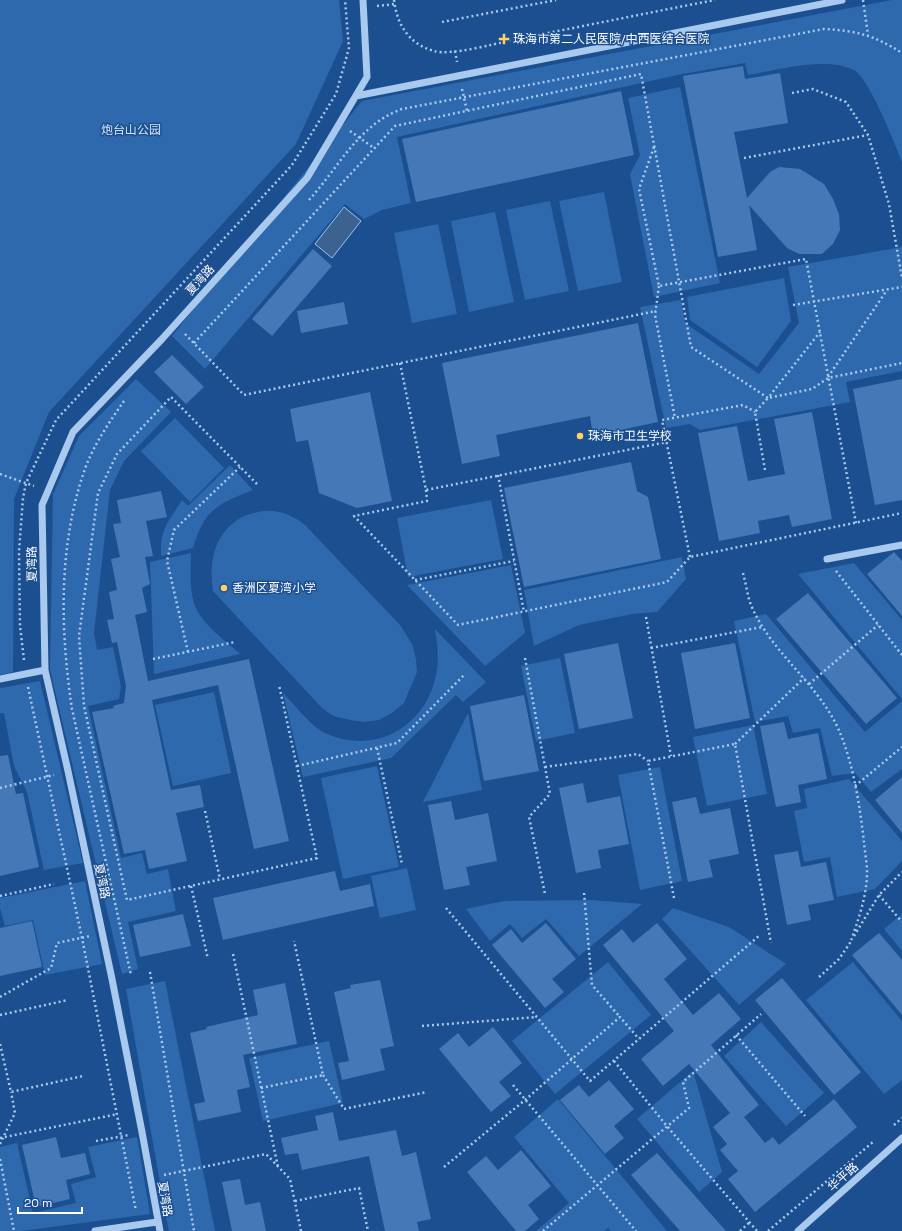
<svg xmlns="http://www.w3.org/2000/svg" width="902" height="1231" font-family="'Space Grotesk','Noto Sans SC',sans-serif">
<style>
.green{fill:#2e69ad}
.water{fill:#3c6290;stroke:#9cc4f0}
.building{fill:#4478b7}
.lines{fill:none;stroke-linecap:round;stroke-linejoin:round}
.path{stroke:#a9c9ee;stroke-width:2.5;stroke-dasharray:2 3;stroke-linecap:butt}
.minor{stroke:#a9c9ee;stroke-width:7}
.poi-dot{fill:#ffd166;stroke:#1b4f8f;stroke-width:1.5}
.labels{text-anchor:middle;stroke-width:3;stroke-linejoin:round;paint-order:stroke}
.poi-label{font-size:12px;fill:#fff;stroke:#1b4f8f;text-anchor:start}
.park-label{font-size:12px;fill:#cfe3fa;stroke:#1b4f8f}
.street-label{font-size:12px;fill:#fff;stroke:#1b4f8f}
</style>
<rect width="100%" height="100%" fill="#1b4f8f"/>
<path class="green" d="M0,0H339L343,41L296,144L49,412L14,499L13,672L0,675Z
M892,0H902V162C895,144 869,78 854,70C825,56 778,70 748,75L745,63L682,74L397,137L411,203L382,210L364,219L345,204L205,369L172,336L362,101Z
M680,87L720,283L654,297L630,174L640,155L628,98Z
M604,192L622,282L578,291L559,201Z
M550,201L569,291L525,300L506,210Z
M495,212L514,302L469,312L451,221Z
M438,224L457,314L412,323L394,233Z
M902,247V371L846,382L850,402L700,430L690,424L666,428L640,307L681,300L685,323L759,374L799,323L788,267Z
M784,278L791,321L757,367L690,320L687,297Z
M136,379L171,412L124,461L110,490L94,633L97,650L113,647L121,687L119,699L88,706L121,858L142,853L147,874L168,869L176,911L128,922L138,969L122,974L50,670L53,494L79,436Z
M175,418L224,468L190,502L141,451Z
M230,465L253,490C217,504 204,510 193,548L161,556C160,528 168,523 182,500L188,506Z
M491,500L503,559L408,577L397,518Z
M263,511C280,510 292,515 305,525L400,625L412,644L416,659L417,672L404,703L392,713L379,720L364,722L350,720L333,716L322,708L213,591C209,565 213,537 236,521C243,515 254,513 263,511Z
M191,553C191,569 189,587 194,603C200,623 225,640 240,654L154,674L150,562Z
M682,557L686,579L657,612L632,614L579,625L534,646L524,590Z
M854,563L902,620V699L798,574Z
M511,565L525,633L485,666L407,585Z
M766,614L865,732L902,701V769L871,792L855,773L832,776L820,728L793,733L788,716L755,722L734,621Z
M435,629L486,682L463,702L456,695L391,758L303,777L283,693C295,705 312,728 327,734C379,756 430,723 437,669C439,655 437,642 435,629Z
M560,658L575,733L536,741L521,666Z
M40,681L83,863L44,870L27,792L14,766L4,713H0V688Z
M214,692L231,773L173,786L155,705Z
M468,713L482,790L423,802Z
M753,725L767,794L707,806L693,737Z
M377,766L399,867L343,879L321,778Z
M660,767L682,881L640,890L618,775Z
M849,779L902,841V861L875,889L837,897L830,857L804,862L794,811L807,808L804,789Z
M407,868L416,910L380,918L371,876Z
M85,881L102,964L45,975L33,920L5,926L0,908V898Z
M591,900L642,904L579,956L546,919L522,938L510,924L490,941L466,909L504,901Z
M673,908L729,927L786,964L739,1005L662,919Z
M902,914V951L884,929Z
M608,962L651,1015L555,1094L512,1041Z
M853,962L902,1021V1080L884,1094L806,1000Z
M165,981L215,1231H169L166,1217L126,989Z
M761,1022L824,1093L786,1126L724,1056Z
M329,1041L343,1103L263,1121L249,1058Z
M693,1071L722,1172L699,1192L637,1119Z
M558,1099L667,1231H611L608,1228L604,1231H536L569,1203L514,1137Z
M137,1137L150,1214L21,1231H0V1147L17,1143L33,1213L76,1203L71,1184L96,1177L88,1147Z"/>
<path class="water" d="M344,207L361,221L332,258L315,244Z"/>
<path class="building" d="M743,66L745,79L780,73L788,123L734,132L747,198L770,172L779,167L800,169L824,184L833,199L839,214L840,230L833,244L822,254H799L787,248L749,205L757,250L718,257L683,76Z
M621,91L634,155L416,202L402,139Z
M313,249L332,266L272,336L252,319Z
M344,302L348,324L301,333L297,311Z
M638,323L658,422L593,436L590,416L496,435L500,456L462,464L442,363Z
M172,355L204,387L186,404L154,372Z
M902,379V500L875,505L853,389Z
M370,392L392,501L357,508L319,493L308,440L296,442L290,409Z
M812,412L832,519L792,527L789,515L758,521L760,533L719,541L698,433L737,426L748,481L785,474L774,419Z
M631,462L637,491L648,497L661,559L524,587L504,488Z
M161,491L167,517L146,521L153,556L145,557L150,584L142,588L147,612L135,615L148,681L249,659L289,841L254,849L218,685L152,700L171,790L200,785L204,807L176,813L187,861L149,869L145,850L124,854L92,712L114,708L113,706L124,703L126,686L117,642L112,643L107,620L114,619L109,592L117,590L111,559L120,557L113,524L121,523L117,500Z
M894,552L902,561V616L867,574Z
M808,593L897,698L866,724L776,619Z
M618,643L633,718L579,729L564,654Z
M735,643L750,718L695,729L681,653Z
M524,695L539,771L484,781L470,706Z
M784,722L788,739L818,733L827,779L798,785L801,802L776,807L760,726Z
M8,755L16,794L23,793L39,867L0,876V756Z
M902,777V833L875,800Z
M583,783L587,803L620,796L629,844L598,850L601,868L576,873L559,788Z
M696,797L700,814L730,808L739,854L709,860L713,877L688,882L672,802Z
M451,801L455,820L488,813L497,861L466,867L470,885L444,890L428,805Z
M798,851L801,867L826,862L834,900L808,905L811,920L787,925L774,855Z
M335,871L340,891L370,884L374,906L223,940L213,898Z
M183,914L191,946L140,957L133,925Z
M32,921L42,967L0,976V928Z
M546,923L576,959L552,979L564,992L545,1008L492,945L511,929L522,943Z
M657,923L687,959L664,979L693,1015L719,993L741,1019L711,1045L759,1105L744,1117L765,1143L773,1137L779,1145L834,1099L857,1127L755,1212L728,1179L738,1171L720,1150L727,1144L713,1127L730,1113L689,1064L663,1086L641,1059L674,1031L603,945L622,929L633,943Z
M879,933L902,960V1015L852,955Z
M782,978L861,1072L834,1095L755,1000Z
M380,980L394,1046L380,1049L385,1070L342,1080L338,1063L349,1061L334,992L351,988L350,985Z
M285,983L297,1044L243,1055L250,1087L237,1090L241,1112L198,1121L194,1104L205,1102L190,1033L207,1029L206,1027L258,1015L253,990Z
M493,1027L522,1063L499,1082L511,1096L491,1112L439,1049L458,1033L469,1047Z
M609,1080L634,1109L614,1126L624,1138L605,1154L560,1100L579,1085L589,1097Z
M333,1112L339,1141L396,1130L402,1156L416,1152L431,1219L417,1222L419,1231H385L369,1156L302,1170L298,1153L285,1155L281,1138L318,1130L315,1116Z
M56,1137L61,1158L85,1153L90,1174L66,1180L70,1199L36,1207L22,1145Z
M521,1150L551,1186L528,1205L539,1219L525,1231H516L467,1172L486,1156L498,1170Z
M657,1153L726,1231H680L631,1175Z
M240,1179L245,1205L260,1202L266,1231H232L222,1182Z"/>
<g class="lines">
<path class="path" d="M394,0C397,25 409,44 434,51C450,56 494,44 512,40C579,27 647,13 715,0
M863,0L868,35
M377,6L395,4
M442,22L556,0
M455,51L457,62
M462,89L467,111
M792,93L813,89L846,102L868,135L889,204L902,278
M350,131L374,148
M654,147L639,189L659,286L806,259L856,523
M744,158L868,135
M309,200C339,167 358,125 402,109L824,29C858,31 873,35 902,53
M659,286L655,315L675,418
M793,305L902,287
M185,334L244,395L656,311
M194,343L395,126L641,74L691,347L768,398L820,332
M400,363L426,490L667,442
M828,377L887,290
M124,401C110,421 95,443 86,466C58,543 60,629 72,709L131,975
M765,470L755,412L768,398L812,389L828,378L902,363
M0,474L34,486
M498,475L524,612
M257,484L171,397L117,454L98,493L79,636L84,706L127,900L317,858L279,685
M426,490L427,501L354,516L458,625L667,582L690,557L902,513
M690,557L662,420L743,405L755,412
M836,571L902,655
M743,573C746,583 747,595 751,605C769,648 807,675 831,715C851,747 860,805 864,843C865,853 867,863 867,873C867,896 858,920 851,941
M415,580L514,561
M646,617L671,756
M651,648L762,627
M188,652L167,561L174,530L240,467
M525,658L550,794L529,817L545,894
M153,659L235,642
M24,660L20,626L19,551L23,498L26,483L56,420L292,165L336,94L349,48L345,0
M809,684L878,625
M28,687L82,938L136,1211
M735,744L804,678
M377,748L402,864
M297,766L397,743L464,675
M545,767L638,754L648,761
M855,786L902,747
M0,788L54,775
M205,811L220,879
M191,886L208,959
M584,893L592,985L620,1017
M879,895L902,922
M0,896L54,884
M674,898L648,761L735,744L771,943
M446,908L590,1081L760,935
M854,936L879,895L902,872
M233,954L278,1167
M150,972L194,1231
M819,977L839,959L852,940
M0,997L51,968L57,943L90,936
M0,1015L68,1000
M422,1026L537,1017
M736,1035L805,1116
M0,1044L11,1092L83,1076
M614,1061L666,1125L757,1231
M323,1075L344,1109L427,1092
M513,1085L636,1231
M261,1088L323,1075L294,941
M894,1125L902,1118
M0,1138L118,1114
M96,1141L129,1135
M0,1144L15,1113L11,1092
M0,1159L14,1231
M444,1167L525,1100L620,1017L639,1039
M164,1175L266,1154L290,1179L301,1231
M295,1201L359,1188L368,1231
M543,1231L689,1108L683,1082L761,1014
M740,1231L750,1222
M768,1231L873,1142"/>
<path class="minor" d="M356,96L842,0
M827,559L902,545
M0,679L45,670
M95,1231L157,1222
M160,1231L142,1132L112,979L68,771L45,670L42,505L73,432L162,339L307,178L367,77L363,0
M798,1231L902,1138"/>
</g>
<g class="poi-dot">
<path d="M502 33h4v4h4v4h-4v4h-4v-4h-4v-4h4z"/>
<circle cx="580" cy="436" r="4"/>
<circle cx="224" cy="588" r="4"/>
</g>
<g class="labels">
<g class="poi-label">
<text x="513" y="43">珠海市第二人民医院/中西医结合医院</text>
<text x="588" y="440">珠海市卫生学校</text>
<text x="232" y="592">香洲区夏湾小学</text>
</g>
<g class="park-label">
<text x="131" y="134">炮台山公园</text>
</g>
<g class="street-label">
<text transform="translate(200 280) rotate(-48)" y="4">夏湾路</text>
<text transform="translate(32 564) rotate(-91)" y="4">夏湾路</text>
<text transform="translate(102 881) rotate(78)" y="4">夏湾路</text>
<text transform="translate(843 1177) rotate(-42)" y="4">华平路</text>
<text transform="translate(165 1199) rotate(80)" y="4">夏湾路</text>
</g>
</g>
<path d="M18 1207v6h64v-6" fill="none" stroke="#ffffff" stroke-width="2"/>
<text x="24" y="1207" font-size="12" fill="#ffffff" stroke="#1b4f8f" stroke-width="3" paint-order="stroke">20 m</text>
</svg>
